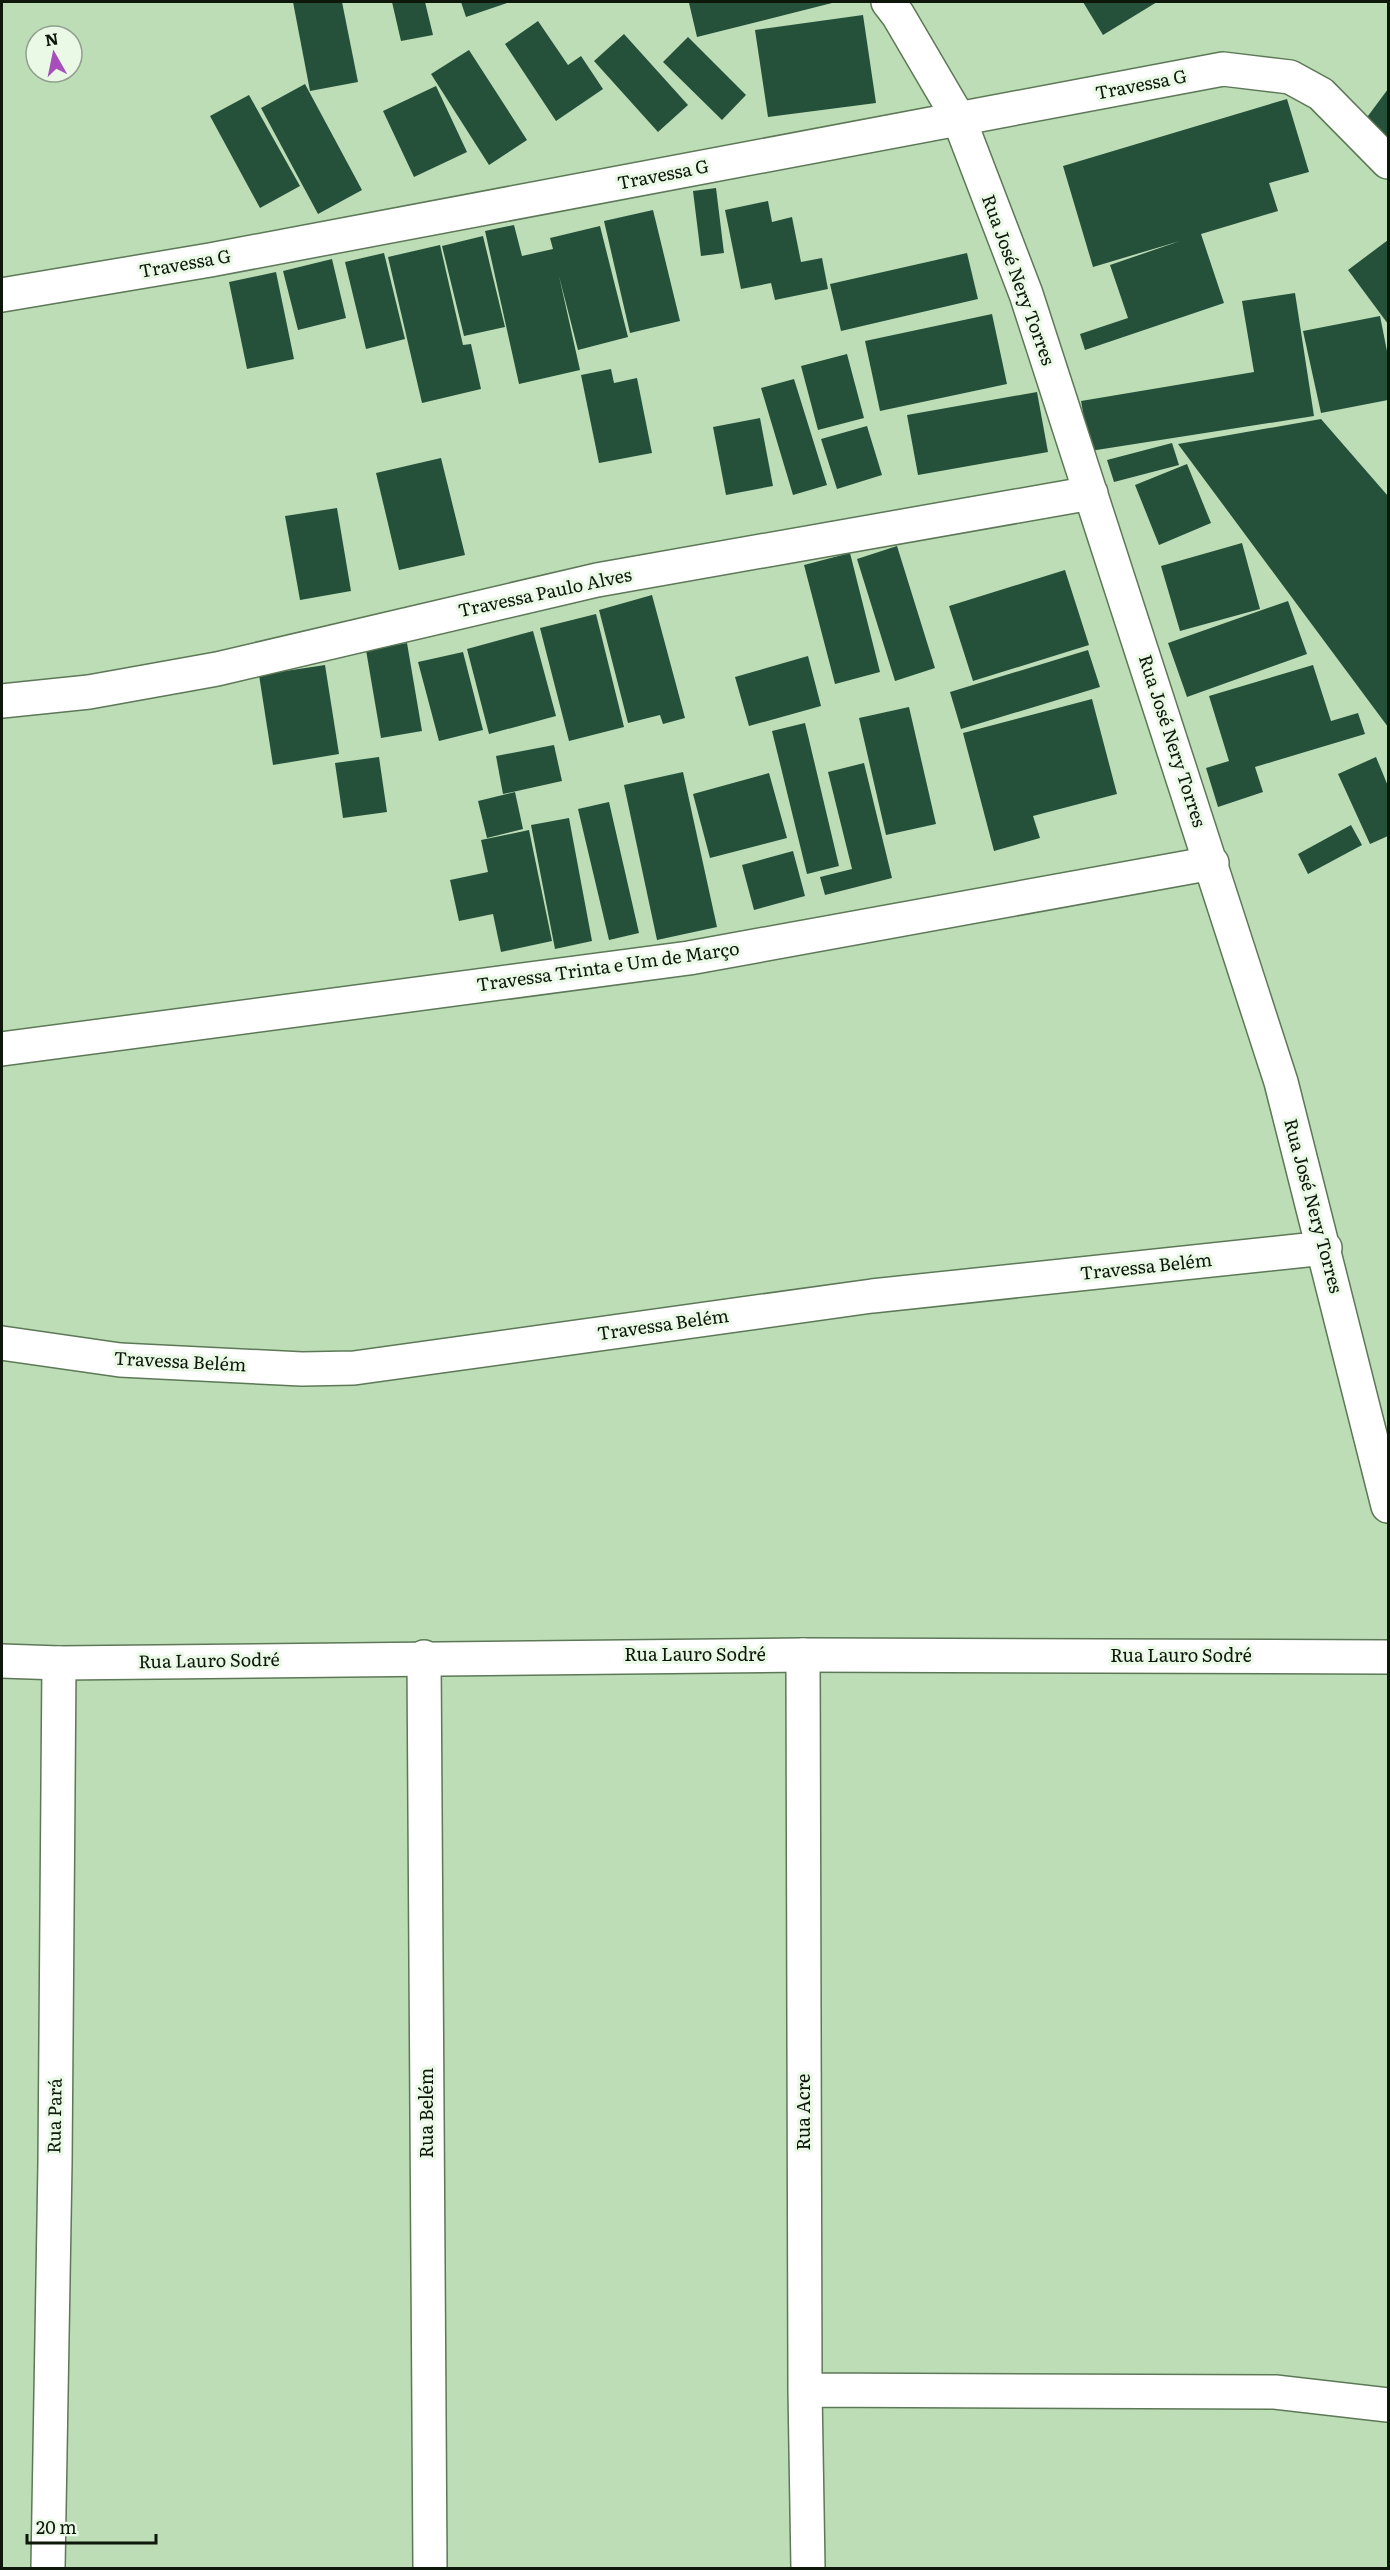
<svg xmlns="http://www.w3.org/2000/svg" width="1390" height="2570" font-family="Literata,serif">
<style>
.building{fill:#25513b}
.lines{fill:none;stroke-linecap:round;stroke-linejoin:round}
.minor-casing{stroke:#5c7856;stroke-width:36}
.major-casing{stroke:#5c7856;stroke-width:36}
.minor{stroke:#fff;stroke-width:33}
.major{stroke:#fff;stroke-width:33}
.labels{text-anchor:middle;stroke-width:6;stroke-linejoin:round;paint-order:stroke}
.street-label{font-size:18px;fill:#0d180b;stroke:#e9f9e5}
</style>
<rect width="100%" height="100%" fill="#bdddb7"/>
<path class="building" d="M293,2H342L358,82L310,91Z
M392,2H425L433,35L401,41Z
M461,2H510L466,17Z
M695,2H836L697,37L689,3Z
M1083,2H1157L1103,35Z
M863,15L876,103L768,117L755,30Z
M538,21L568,65L581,56L603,89L556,121L505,44Z
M624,34L688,105L658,132L594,61Z
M688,37L746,95L722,120L663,62Z
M469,50L527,140L489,165L431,74Z
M305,84L362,190L318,214L261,108Z
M436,86L467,152L414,177L383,111Z
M1388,89V138L1365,120Z
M249,95L300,186L260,208L210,116Z
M1287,99L1309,172L1269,183L1278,211L1201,234L1224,303L1085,350L1080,334L1128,318L1110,265L1180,241L1093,267L1063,166Z
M716,188L724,253L701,256L693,191Z
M768,201L772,222L792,217L801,262L822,258L828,289L775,300L771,283L741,289L725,210Z
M653,210L680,321L630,333L604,221Z
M514,225L522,256L553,249L550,238L600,226L628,337L578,350L559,276L580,370L519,384L485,231Z
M483,236L505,327L464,336L442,246Z
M1388,240V324L1348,270Z
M440,245L463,345L471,344L481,389L422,403L388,257Z
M384,253L405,339L366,349L345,262Z
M967,253L978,299L841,331L830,284Z
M332,259L346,318L298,330L283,271Z
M276,272L294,359L247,369L229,282Z
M1295,293L1314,416L1090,451L1081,401L1254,372L1242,301Z
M992,314L1007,384L880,411L865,341Z
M1380,316L1388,356V400L1321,413L1303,331Z
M847,354L864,418L818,430L801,366Z
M611,369L614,383L637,378L652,453L599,463L581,375Z
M794,379L827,485L793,495L761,388Z
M1037,392L1048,452L918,475L907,415Z
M760,418L773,486L726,495L713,427Z
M1321,419L1388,496V727L1178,444Z
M867,426L882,475L837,489L821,439Z
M1172,443L1179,465L1114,482L1107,460Z
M441,458L465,555L399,570L376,473Z
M1187,464L1211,523L1159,545L1135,485Z
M337,508L351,591L300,600L285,516Z
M1242,543L1260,609L1180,631L1161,566Z
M897,546L935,668L895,681L857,559Z
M850,553L880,672L835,684L804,565Z
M1065,570L1089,645L973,681L949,606Z
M652,595L685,718L663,724L660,715L628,723L599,610Z
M1288,601L1307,654L1187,697L1168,643Z
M596,614L624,727L569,741L540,628Z
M533,631L556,716L489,734L467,649Z
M407,643L422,731L381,738L366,650Z
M1088,650L1100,687L961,729L950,692Z
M463,652L483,730L439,741L418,662Z
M808,656L821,706L749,726L735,677Z
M325,665L339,754L273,765L259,675Z
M1313,665L1331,721L1358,713L1365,734L1255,767L1263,792L1218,807L1206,768L1229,761L1209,696Z
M1092,699L1117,794L1033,816L1040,838L994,851L963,733Z
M909,707L936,824L886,835L859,718Z
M805,723L839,866L807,874L772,731Z
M554,745L562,781L503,794L496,756Z
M379,757L387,812L343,818L335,763Z
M1376,757L1388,786V836L1370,844L1338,774Z
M864,763L892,878L825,895L820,877L852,869L828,772Z
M683,772L717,927L657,940L624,785Z
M769,773L787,838L710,858L693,794Z
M515,792L523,829L487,838L478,801Z
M609,802L639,933L609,940L578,809Z
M569,818L592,941L555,949L531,825Z
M1351,825L1362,845L1308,874L1298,854Z
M529,830L552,941L501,952L493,914L459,921L450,880L488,872L481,840Z
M793,851L805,896L754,910L742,865Z"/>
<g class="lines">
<defs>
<path id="minor" d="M888,2L898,15L959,119L1026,294L1281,1082L1388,1506
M2,295L210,260L1223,69L1290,77L1321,94L1388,162
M2,701L89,692L217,669L597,580L1091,493
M2,1049L689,958L1212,863
M2,1343L120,1360L302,1369L354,1368L872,1296L1325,1248
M803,1655L805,2390L808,2568
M424,1657L430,2568
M805,2390L1275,2392L1388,2405
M48,2568L55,2163L59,1663"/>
<path id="major" d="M2,1661L59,1663L803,1655L1388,1657"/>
</defs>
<use href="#minor" class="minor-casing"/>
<use href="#major" class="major-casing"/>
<use href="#minor" class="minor"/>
<use href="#major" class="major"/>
</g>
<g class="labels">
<g class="street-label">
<text transform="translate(1141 85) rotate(-11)" y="6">Travessa G</text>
<text transform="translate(663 175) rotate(-11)" y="6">Travessa G</text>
<text transform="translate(185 264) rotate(-10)" y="6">Travessa G</text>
<text transform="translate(1018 280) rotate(70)" y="6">Rua José Nery Torres</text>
<text transform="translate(545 593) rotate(-12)" y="6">Travessa Paulo Alves</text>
<text transform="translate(1172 741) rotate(72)" y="6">Rua José Nery Torres</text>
<text transform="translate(608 967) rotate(-8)" y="6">Travessa Trinta e Um de Março</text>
<text transform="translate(1313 1206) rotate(75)" y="6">Rua José Nery Torres</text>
<text transform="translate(1146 1267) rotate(-6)" y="6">Travessa Belém</text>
<text transform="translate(663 1325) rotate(-8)" y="6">Travessa Belém</text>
<text transform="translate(180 1362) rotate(3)" y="6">Travessa Belém</text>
<text x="695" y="1661">Rua Lauro Sodré</text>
<text x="1181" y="1662">Rua Lauro Sodré</text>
<text transform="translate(209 1661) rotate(-1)" y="6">Rua Lauro Sodré</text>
<text transform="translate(804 2112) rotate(-90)" y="6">Rua Acre</text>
<text transform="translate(427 2113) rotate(-90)" y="6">Rua Belém</text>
<text transform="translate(55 2116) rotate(-89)" y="6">Rua Pará</text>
</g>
</g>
<rect width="1390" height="2570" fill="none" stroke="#0d180b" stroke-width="6"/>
<g transform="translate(54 54) rotate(351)"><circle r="28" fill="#e9f9e5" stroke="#919f8e" stroke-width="1.5"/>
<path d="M0-4.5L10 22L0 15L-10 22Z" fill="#a74ebb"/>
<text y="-9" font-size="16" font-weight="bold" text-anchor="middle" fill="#0d180b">N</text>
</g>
<path d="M27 2534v9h129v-9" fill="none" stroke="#0d180b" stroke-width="3"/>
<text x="36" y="2534" font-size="18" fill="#0d180b" stroke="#e9f9e5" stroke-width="4.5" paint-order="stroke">20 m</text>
</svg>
